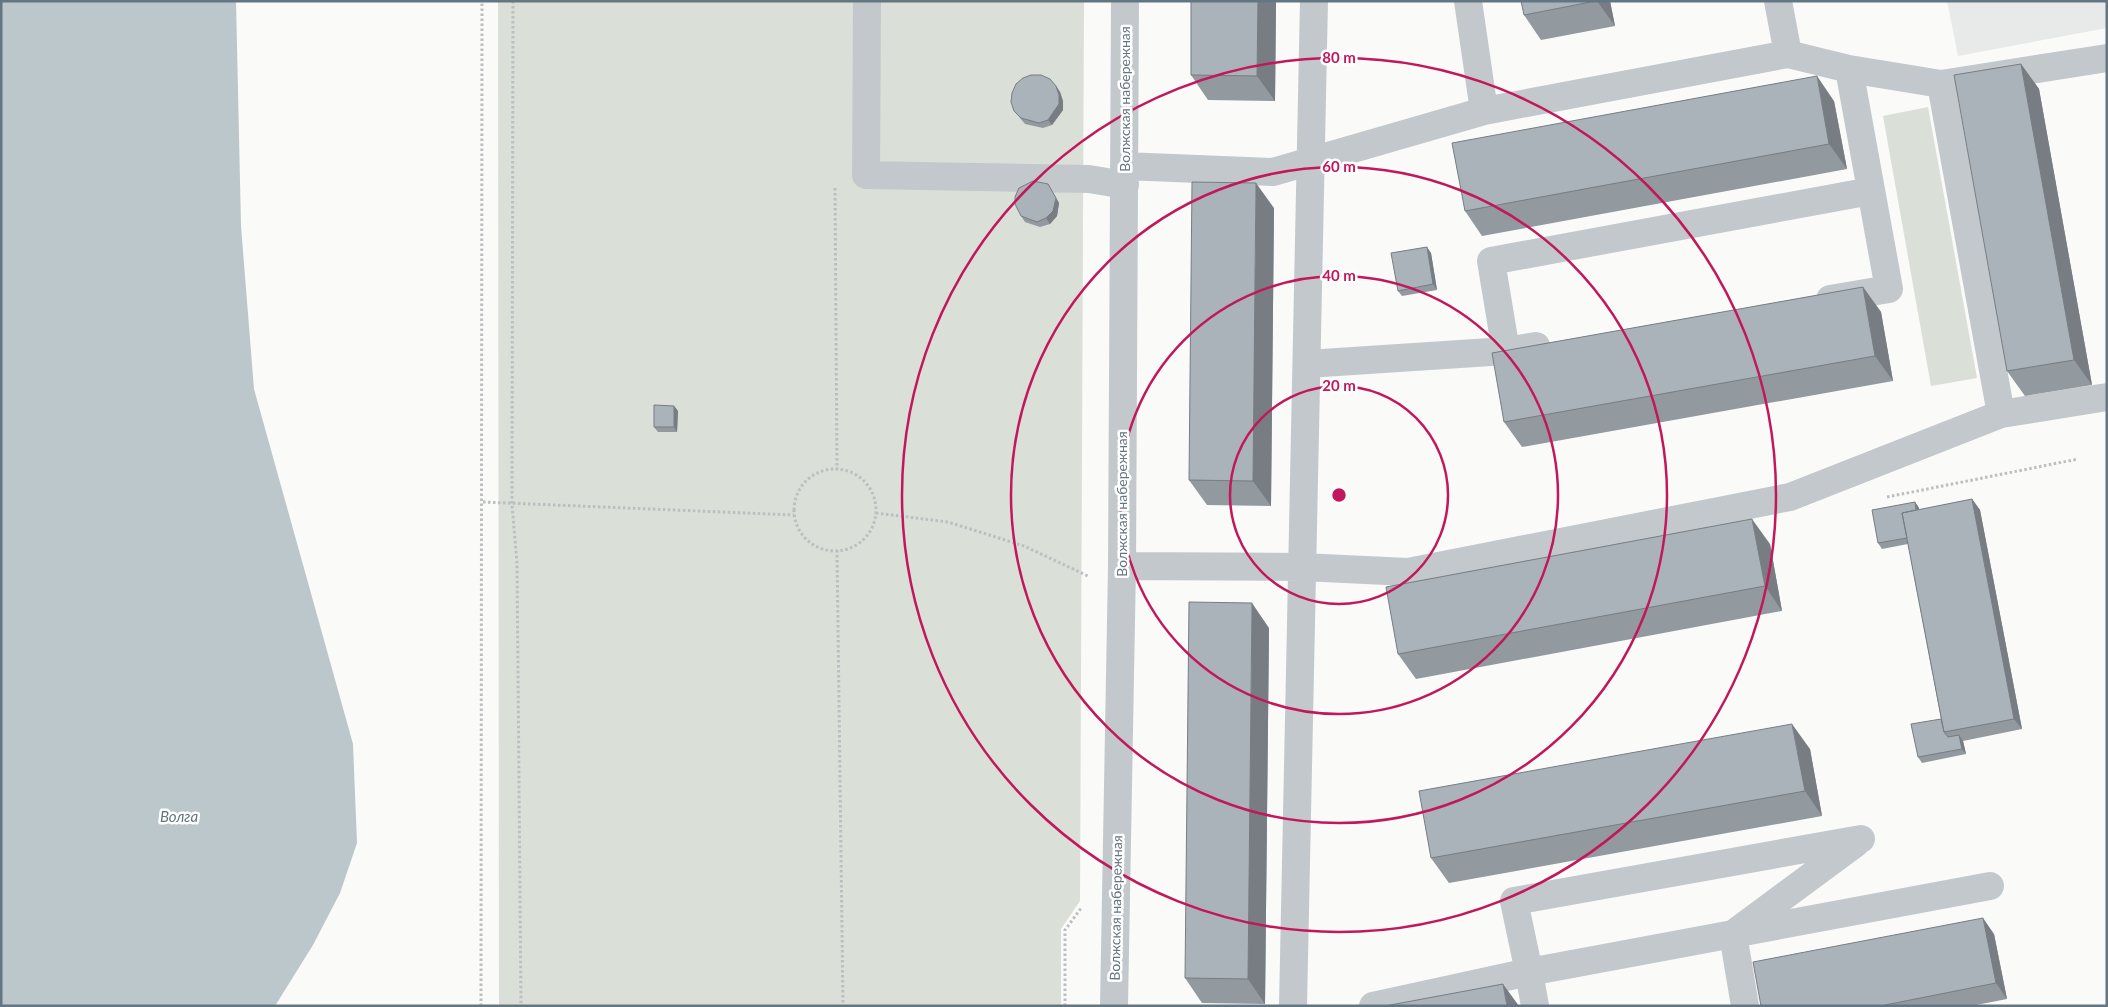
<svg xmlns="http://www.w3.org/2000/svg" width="2108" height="1007" font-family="Lato,sans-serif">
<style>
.built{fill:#e8e9e9}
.green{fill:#dadfd7}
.water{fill:#bbc7cb}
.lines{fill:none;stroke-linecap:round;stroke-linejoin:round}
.path{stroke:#bbbfc2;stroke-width:3;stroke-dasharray:2.5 2.5;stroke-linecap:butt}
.minor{stroke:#c3c8cc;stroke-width:28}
.wall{fill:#929a9f}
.shaded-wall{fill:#777d82}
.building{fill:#aab3b9;stroke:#777d82}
.ring{fill:none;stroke:#c2185b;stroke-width:2.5}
.labels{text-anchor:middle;stroke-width:5;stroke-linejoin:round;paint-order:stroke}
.street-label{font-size:14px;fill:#657683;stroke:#fff}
.water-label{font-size:15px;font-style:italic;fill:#60757c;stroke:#fff}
.centre{fill:#c2185b;stroke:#fff;stroke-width:2.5}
.ring-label{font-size:15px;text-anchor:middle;font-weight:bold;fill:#c2185b;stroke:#fff;stroke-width:5;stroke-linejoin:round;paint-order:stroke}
</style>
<rect width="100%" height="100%" fill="#fafaf8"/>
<path class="built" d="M1947,1H2107V28L1958,56Z"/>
<path class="green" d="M498,1H1084L1080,901L1061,929V1006H499Z
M1928,107L1977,378L1931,386L1883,116Z"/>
<path class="water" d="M1,1H236L241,226L254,389L353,744L357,843L340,893L313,945L275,1006H1Z"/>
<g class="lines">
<path class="path" d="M513,1L512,505L517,563L521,1006
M835,188L837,469
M794 510a41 41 0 1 1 82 0a41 41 0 1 1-82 0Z
M1887,497L2078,459
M483,502L794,515
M876,513L948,522L1024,546L1088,576
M837,550L843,1006
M481,1006L482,1
M1065,1006V930L1082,907"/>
<path class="minor" d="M867,1L866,175L1089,179L1125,185
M1468,1L1484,111
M1778,1L1788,54
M1941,84L2001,414
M1124,166L1273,172L1484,111L1788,54L1849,69L1941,84L2107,58
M1830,299L1889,289L1849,69
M1506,351L1491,261L1871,191
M1307,364L1506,351L1536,346
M1122,566L1302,567L1408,572L1790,497L2001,414L2107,397
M1114,1006L1122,566L1125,1
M1293,1006L1314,1
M1373,1006L1529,972L1514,901L1861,839
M1535,1006L1529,972L1990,886
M1745,1006L1733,934L1856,843"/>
</g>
<path class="wall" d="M1191,1H1276L1275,101L1208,100L1191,75Z
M1521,1H1610L1615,26L1541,40L1524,15Z
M2021,64L2039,89L2092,385L2025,396L2007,371Z
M1056,86L1060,92L1063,101V110L1052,125L1043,128L1025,124L1014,111Z
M1834,101L1847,169L1482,236L1465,211Z
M1051,190L1059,203L1057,216L1050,224L1040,227L1025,222L1021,216Z
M1274,208L1271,506L1207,505L1189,480Z
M1431,253L1437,290L1402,296L1398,291Z
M1863,287L1881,312L1893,381L1522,447L1504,422Z
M674,406L678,411L677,432H658L654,427Z
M1972,499L1980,510L2022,729L1963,741L1966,754L1922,763L1918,757L1941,719L1908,544L1882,549L1878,543L1915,502L1919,508V510Z
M1770,544L1782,611L1416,679L1398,654Z
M1269,628L1265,1004L1202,1003L1185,978Z
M1810,749L1822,816L1449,883L1431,858Z
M1994,934L2007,999L1971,1006H1761Z"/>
<path class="shaded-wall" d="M1258,1H1276L1275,101L1257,76Z
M1597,1H1610L1615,26Z
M2021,64L2039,89L2092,385L2074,360Z
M1817,76L1834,101L1847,169L1829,144Z
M1056,86L1060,92L1063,101V110L1052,125L1048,120Z
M1256,183L1274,208L1271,506L1253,481Z
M1048,184L1059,203L1057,216L1050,224L1046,218Z
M1427,247L1431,253L1437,290L1433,284Z
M1863,287L1881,312L1893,381L1875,356Z
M674,406L678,411L677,432L674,427Z
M1972,499L1980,510L2022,729L2014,719Z
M1915,502L1919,508L1921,521L1918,516Z
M1752,519L1770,544L1782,611L1765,586Z
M1252,603L1269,628L1265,1004L1248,979Z
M1792,724L1810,749L1822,816L1805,791Z
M1959,735L1963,741L1966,754L1962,749Z
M1983,918L1994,934L2007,999L1996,983Z
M1503,984L1519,1006H1507Z"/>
<path class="building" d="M1191,1H1258L1257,76L1191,75Z
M1521,1H1596L1524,15Z
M2021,64L2074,360L2007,371L1954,75Z
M1031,75H1041L1050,79L1056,86L1059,95V104L1048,120L1039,123L1021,118L1014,111L1011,102L1012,93L1016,84L1023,78Z
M1817,76L1829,144L1465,211L1452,143Z
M1033,181L1048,184L1056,198L1053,211L1046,218L1037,222L1021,216L1015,204V197L1019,188Z
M1192,182L1256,183L1253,481L1189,480Z
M1427,247L1433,284L1398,291L1391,253Z
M1863,287L1875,356L1504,422L1492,353Z
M654,405L674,406V427H654Z
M1972,499L2014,719L1944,732L1902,513Z
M1915,502L1916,510L1902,513L1907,538L1878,543L1872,510Z
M1752,519L1765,586L1398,654L1386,587Z
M1189,602L1252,603L1248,979L1185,978Z
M1941,719L1944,732L1948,737L1959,735L1962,749L1918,757L1911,724Z
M1792,724L1805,791L1431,858L1419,791Z
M1983,918L1996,983L1880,1006H1761L1753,962Z
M1503,984L1507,1006H1385Z"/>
<g class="ring">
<circle cx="1339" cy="495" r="109"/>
<circle cx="1339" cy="495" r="219"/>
<circle cx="1339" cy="495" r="328"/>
<circle cx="1339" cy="495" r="437"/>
</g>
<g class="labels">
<g class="street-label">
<text transform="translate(1125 99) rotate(-90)" y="5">Волжская набережная</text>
<text transform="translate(1122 504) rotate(-90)" y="5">Волжская набережная</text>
<text transform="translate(1116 908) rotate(-89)" y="5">Волжская набережная</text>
</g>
<g class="water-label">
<text x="179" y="822">Волга</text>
</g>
</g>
<circle cx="1339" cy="495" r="8" class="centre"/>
<g class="ring-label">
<text x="1339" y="63">80 m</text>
<text x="1339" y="172">60 m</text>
<text x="1339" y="281">40 m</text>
<text x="1339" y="391">20 m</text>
</g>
<rect width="2108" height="1007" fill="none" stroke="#657683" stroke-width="5"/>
</svg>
